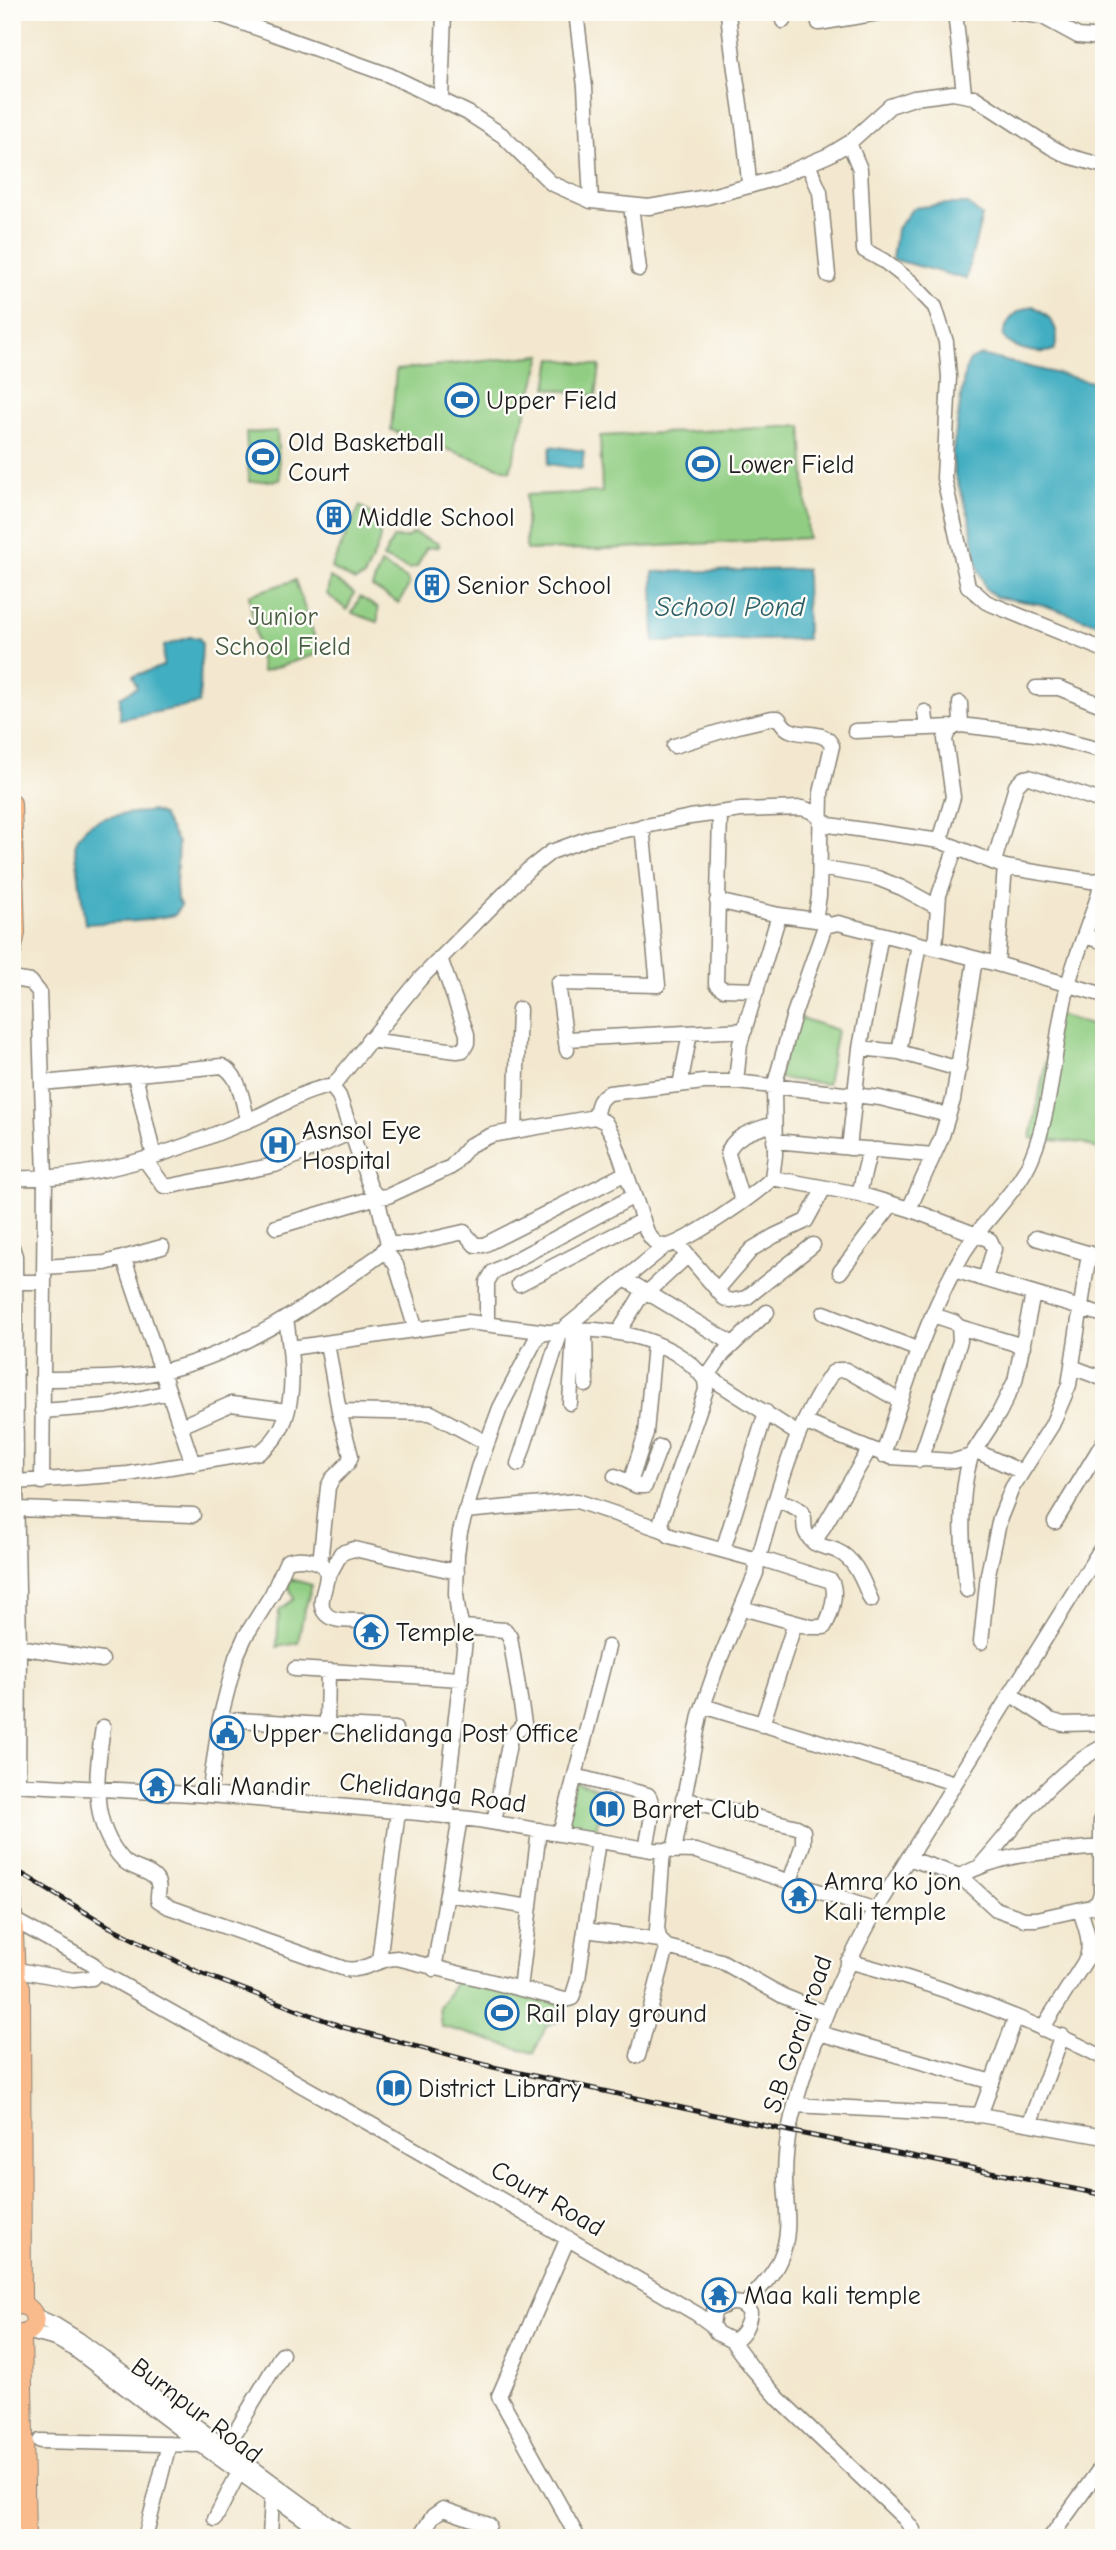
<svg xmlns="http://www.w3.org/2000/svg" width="1116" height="2550" font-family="'Comic Neue',sans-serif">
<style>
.green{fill:#91ce83;stroke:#567550;stroke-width:2}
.water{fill:#43aec1;stroke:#30656e;stroke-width:2}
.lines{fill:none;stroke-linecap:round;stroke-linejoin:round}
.minor-casing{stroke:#888276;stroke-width:17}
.major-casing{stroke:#888276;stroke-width:20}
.minor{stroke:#fff;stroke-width:14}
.major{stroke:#fabb8c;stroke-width:18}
.rail-casing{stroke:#1c1c1c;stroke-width:5}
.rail{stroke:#fdfcf7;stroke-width:2.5;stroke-dasharray:8;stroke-linecap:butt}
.labels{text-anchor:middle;stroke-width:5;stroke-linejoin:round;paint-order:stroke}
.poi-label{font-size:26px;fill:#1c1c1c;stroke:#fdfcf7;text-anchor:start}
.park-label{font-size:26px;fill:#455a40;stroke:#fdfcf7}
.street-label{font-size:26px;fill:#1c1c1c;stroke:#fdfcf7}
.water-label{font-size:28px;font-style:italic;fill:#2e5e66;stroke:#fdfcf7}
</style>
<rect width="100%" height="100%" fill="#fdfcf7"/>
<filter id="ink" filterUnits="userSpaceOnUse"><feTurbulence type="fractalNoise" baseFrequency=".0143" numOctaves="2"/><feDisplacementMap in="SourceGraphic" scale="14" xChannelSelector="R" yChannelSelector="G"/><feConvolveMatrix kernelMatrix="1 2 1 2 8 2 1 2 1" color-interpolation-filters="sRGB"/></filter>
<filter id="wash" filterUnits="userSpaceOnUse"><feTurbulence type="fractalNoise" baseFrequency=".00686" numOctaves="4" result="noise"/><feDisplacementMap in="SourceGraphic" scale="28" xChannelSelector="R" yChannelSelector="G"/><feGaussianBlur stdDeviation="1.57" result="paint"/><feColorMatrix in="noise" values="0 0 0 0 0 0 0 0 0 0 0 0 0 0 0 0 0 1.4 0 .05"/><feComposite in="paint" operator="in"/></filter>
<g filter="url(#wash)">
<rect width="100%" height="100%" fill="#f3e8cf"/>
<path class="green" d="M542,355L510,471L391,430L396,370Z
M552,358L600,366L596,396L547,388Z
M802,426L808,538L606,549L526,550V495L602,492L600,436Z
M277,431L280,480L249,482L246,433Z
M360,506C395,526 376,549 364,577L355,581L331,568Z
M414,533L439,544L438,547L426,548L417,567L409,569L383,558L393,538H406Z
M381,564L407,579L409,585L399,603L372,587Z
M330,577L354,593L347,610L327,594Z
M295,580L320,653L262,672L249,595Z
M360,597L378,608V622L352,613Z
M1055,1014L1104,1029V1152L1083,1143L1031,1138Z
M795,1016L837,1030L827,1084L778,1078Z
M290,1579L312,1585L303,1616L298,1643L277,1647L279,1610L294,1599L288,1584Z
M574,1781L603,1790L596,1831L565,1825Z
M459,1978L566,2004L564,2019L546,2026L534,2053L441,2026L439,2007Z"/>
<path class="water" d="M946,204H968L982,216L966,279L892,259L896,230L913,208Z
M1033,306C1050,315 1063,331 1054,350C1040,356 1012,349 1003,337C1007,318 1015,311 1033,306Z
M981,355L1104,385V626L1040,604L996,597L986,589L978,568L969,516L955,475L952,456L965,371L970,360Z
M551,446L584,451L582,469L548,464Z
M806,569L807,639L654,642L653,572Z
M189,637L199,638L202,644L199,704L120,719V697L137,687L133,676L163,666L164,646Z
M152,811L162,815L178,843L176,884L177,899L181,905L175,915L139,921L85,924L75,846C84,813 124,815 152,811Z"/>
</g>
<g filter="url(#ink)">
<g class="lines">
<defs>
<path id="minor" d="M212,12L389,75L468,113L502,135L551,183L591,201L649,207L707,197L749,186L773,179L829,155L849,143L890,106L914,98L953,93L974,97L1051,147L1068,156L1104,166
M576,12L585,87L591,201
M728,12C733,70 746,128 749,186
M782,12L783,21
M955,12L964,93
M1012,12L1043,17L1078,36L1104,38
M819,23L884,12
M441,100L444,12
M849,143L860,169L864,250L884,261L911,282L935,307L946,342L949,377L944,478L968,586L986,602L1104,650
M808,164L820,192L828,275
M631,206L639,269
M1036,688H1059L1104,706
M960,703L961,725
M925,712L927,728
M855,731L953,727
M674,746L738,726L772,718H778C782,722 784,728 790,730C804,737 825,729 832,746L821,793L819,896L815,920
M720,813L716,984L723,989L757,990
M940,841L953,797L945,739C948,730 952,727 961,725L1042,735L1104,751
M994,862L1016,786L1024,778L1029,777L1104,802
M820,868L877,878L902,888L937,907
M717,901L779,915L823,921
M1085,936L1104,942
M935,948L939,895L956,847
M997,964L1005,867
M12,979L31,982L39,992L45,1177L42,1482
M567,1039L745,1030
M368,1040L457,1051L463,1050L467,1043V1034L440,958
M860,1048L899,1052L959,1069
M567,1050L558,983L658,985L642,826
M899,1052L919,944
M135,1075L154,1157
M736,1082L740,1044L779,915
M42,1083L222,1066C241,1075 242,1103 248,1121
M680,1085L690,1033
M332,1087L420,979L528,870L551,852L592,837L690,817L741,810L802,808L811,811L829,825L940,841L1005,867L1091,881L1101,880L1104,878
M595,1117C598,1106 598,1098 609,1093L704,1082H736L880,1098L948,1115
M515,1131L519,1009
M774,1141L933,1155
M849,1148L860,1048L881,934
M145,1160L164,1186H171L275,1165L352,1132
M12,1178C95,1181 172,1153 247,1121C268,1113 312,1085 332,1087L339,1096L370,1187L377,1197L388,1196L451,1167L470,1145L492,1135L595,1117L605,1122L613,1136L647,1232C651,1238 655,1245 664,1246C680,1248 759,1192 772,1178L775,1155L774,1087L794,1014L825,926L838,923L881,934L997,964L1104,995
M772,1178L859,1194L909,1209L990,1240L994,1249L985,1279
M859,1194L870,1149
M742,1201L728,1154C731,1135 757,1130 773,1124
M909,1209L941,1139L953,1100L975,959
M1036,1238L1104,1258
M677,1243L724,1298L731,1301L746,1298L813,1245
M388,1244H411L464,1232L475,1245H484L626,1173
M12,1247L15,1256L16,1482L19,1647L18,1785
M385,1250L396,1265L416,1330
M124,1259L193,1464
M44,1267L105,1263L162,1247
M954,1270L1104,1315
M840,1272L892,1204
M625,1279L733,1344
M14,1282H43
M519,1284L643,1220
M717,1290L752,1249L774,1236L806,1221L824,1188
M647,1293L687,1256
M824,1313L919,1350
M487,1323V1282L493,1272L634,1196
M959,1327L1023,1346
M585,1330L586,1385
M618,1333L644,1291
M291,1348L468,1322L548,1332
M1072,1367L1104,1379
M708,1376L798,1434
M42,1379C81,1378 121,1380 159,1372C242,1354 312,1303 380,1255L388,1244L377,1197L276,1227
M705,1380L723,1354L767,1312
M570,1403L574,1331
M42,1411L106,1406L169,1392
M339,1411L431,1413L487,1443
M804,1422L891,1457L954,1461L971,1456L999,1413L1015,1381L1033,1294
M181,1426L231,1404L287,1411
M976,1451L1022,1472
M883,1455C905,1386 927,1315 964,1252C984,1219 1017,1193 1032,1157C1053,1107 1054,1038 1068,985C1076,955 1089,924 1099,894L1101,880L1104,882
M920,1460L960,1341L959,1327L954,1322L933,1315
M518,1464L561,1331L664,1247
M615,1476L637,1486H645L660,1447
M16,1482L128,1474L260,1452C302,1424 292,1361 286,1318
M630,1483L646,1433L654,1344
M776,1500C823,1514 792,1521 812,1541C818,1547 829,1547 837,1551C856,1559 863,1582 871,1600
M18,1509L193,1515
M465,1511L577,1501L663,1530
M1055,1522L1104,1441
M814,1543L869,1450
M723,1550L766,1412
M320,1563L328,1487L332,1479L348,1463L351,1456L339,1411L327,1343
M1092,1563L1104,1573
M757,1564C776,1498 792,1431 832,1373L838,1370H846L900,1401
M328,1577L341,1553L354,1549L457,1572
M967,1590C962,1547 958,1499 971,1456
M742,1608L811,1627H824C831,1616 838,1592 831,1581L759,1558
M463,1627L505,1630L510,1637L524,1723L510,1739L494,1822
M981,1642L988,1574L1000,1518L1012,1488L1052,1425L1069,1385L1089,1253
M19,1647L102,1660
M295,1669L461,1679
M1010,1694L1050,1720L1063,1724L1104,1723
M703,1706L954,1783
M220,1719L395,1729
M327,1725L328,1671
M762,1725L795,1623
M103,1727C96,1773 89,1824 124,1861C133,1870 156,1871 158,1884C160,1890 157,1894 158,1900L169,1907L345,1969C365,1972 378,1958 397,1958L565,2000L572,1998L578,1979L598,1840
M575,1776L648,1795C657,1807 648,1834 646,1849
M12,1784L209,1795L419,1813L479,1820L652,1850L696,1851L876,1910
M209,1795L220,1719L236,1657L245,1637L272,1594L287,1561C296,1558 304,1558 314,1561C343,1570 312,1597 325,1613C332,1623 352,1620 362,1621
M683,1799L797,1827L803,1831V1844L790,1881
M447,1817L448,1785L465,1640L458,1611L456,1594L457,1555L460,1532L478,1468L500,1408L538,1335C587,1320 675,1335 705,1380L706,1390L661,1521L663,1530L670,1536L750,1558L757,1564L756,1573L717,1666L700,1715L674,1851
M560,1834L608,1647
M663,1851L657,1930L660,1940L667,1947L721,1961L783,1996L825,2013
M908,1858L960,1876L996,1909L1024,1919H1037L1091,1907L1098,1902L1101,1893V1821L1104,1816
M981,1865C1018,1823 1052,1772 1104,1746
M960,1876C1008,1851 1049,1852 1101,1847
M447,1894L530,1907
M14,1920L93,1964L98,1971L390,2135L697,2314L712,2325L717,2333L732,2341L752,2368L779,2399L904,2518L913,2530L916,2538
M585,1930L660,1940
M379,1961L398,1811
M848,1961C936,1984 1023,2016 1104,2058
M12,1969L73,1980L92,1978L98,1971
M434,1969L460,1818
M520,1989L539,1830
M1042,2029L1087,1958C1092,1941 1085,1926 1080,1910
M819,2033L992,2082
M638,2056L667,1947
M795,2105L980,2115L1104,2137
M980,2115L1016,2017
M1030,2122L1062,2036
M568,2238L499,2396L578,2538
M745,2305C757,2291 773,2276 780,2259C792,2233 786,2207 785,2180C785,2159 787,2137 792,2117C810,2044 840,1975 876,1910L1104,1544
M35,2316L55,2325L79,2340L348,2538
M712,2325L714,2311C728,2303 740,2297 750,2313C748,2325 744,2336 732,2341
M30,2332L56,2339L73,2348L201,2445L331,2538
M40,2441L201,2445
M226,2448L282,2354
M215,2519L239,2472
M145,2538L169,2444
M270,2538L272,2495
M419,2538L433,2516L443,2509L489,2525
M1050,2538L1104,2463"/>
<path id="major" d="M12,803L16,933L12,952
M12,1891L16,1977
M12,1983L16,1977L21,1987L22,2305
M12,2333C43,2341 41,2299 13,2306
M22,2335L26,2538"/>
</defs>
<use href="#minor" class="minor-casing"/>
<use href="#major" class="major-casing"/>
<use href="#minor" class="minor"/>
<use href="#major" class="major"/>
<defs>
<path id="rail" d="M12,1868L108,1926L200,1973L343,2027L493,2067L789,2131L1104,2195"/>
</defs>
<use href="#rail" class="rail-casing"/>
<use href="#rail" class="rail"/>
</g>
</g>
<defs>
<symbol id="stadium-ring" viewBox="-11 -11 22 22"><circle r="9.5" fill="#fdfcf7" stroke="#1f6fb2" stroke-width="1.5"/><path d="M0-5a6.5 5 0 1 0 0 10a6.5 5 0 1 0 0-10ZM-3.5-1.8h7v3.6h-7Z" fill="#1f6fb2"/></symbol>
<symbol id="building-ring" viewBox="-11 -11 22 22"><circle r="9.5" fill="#fdfcf7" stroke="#1f6fb2" stroke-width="1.5"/><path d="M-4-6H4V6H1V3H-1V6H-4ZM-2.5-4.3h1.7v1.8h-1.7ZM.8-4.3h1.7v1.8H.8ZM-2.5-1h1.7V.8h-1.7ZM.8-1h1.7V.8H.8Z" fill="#1f6fb2"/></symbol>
<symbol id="hospital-ring" viewBox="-11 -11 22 22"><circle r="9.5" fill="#fdfcf7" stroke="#1f6fb2" stroke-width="1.5"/><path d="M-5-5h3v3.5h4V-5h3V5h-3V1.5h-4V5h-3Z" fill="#1f6fb2"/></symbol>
<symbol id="temple-ring" viewBox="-11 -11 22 22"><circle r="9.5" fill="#fdfcf7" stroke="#1f6fb2" stroke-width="1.5"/><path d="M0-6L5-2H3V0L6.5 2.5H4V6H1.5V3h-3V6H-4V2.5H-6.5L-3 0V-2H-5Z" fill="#1f6fb2"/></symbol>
<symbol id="civic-ring" viewBox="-11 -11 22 22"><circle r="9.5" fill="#fdfcf7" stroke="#1f6fb2" stroke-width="1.5"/><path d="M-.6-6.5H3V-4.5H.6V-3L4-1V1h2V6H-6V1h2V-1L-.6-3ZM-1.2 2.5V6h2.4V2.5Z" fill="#1f6fb2"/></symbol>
<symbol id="library-ring" viewBox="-11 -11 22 22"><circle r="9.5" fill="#fdfcf7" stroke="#1f6fb2" stroke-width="1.5"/><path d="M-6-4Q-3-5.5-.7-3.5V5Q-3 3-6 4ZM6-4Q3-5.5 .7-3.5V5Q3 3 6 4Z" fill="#1f6fb2"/></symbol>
</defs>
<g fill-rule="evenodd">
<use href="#stadium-ring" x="443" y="381" width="38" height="38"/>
<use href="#stadium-ring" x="244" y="438" width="38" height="38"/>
<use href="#stadium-ring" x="684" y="445" width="38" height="38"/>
<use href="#building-ring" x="315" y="498" width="38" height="38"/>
<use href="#building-ring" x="413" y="566" width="38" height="38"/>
<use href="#hospital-ring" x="259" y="1126" width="38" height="38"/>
<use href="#temple-ring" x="352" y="1613" width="38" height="38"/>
<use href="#civic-ring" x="208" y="1714" width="38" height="38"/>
<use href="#temple-ring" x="138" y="1767" width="38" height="38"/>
<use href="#library-ring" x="588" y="1790" width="38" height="38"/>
<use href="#temple-ring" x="780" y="1877" width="38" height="38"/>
<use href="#stadium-ring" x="483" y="1994" width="38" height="38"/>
<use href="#library-ring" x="375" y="2069" width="38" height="38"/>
<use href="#temple-ring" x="700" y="2276" width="38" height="38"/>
</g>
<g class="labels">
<g class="poi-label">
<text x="486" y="409">Upper Field</text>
<text x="288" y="451">Old Basketball<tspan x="288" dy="30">Court</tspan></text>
<text x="728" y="473">Lower Field</text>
<text x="358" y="526">Middle School</text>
<text x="457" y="594">Senior School</text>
<text x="302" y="1139">Asnsol Eye<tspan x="302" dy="30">Hospital</tspan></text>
<text x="396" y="1641">Temple</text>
<text x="252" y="1742">Upper Chelidanga Post Office</text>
<text x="182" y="1795">Kali Mandir</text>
<text x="632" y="1818">Barret Club</text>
<text x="824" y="1890">Amra ko jon<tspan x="824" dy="30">Kali temple</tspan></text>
<text x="526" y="2022">Rail play ground</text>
<text x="418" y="2097">District Library</text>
<text x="744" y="2304">Maa kali temple</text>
</g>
<g class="park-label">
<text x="283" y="625">Junior<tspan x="283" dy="30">School Field</tspan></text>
</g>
<g class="street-label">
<text transform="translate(433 1792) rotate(7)" y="9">Chelidanga Road</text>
<text transform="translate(797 2034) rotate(-71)" y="9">S.B Gorai road</text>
<text transform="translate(548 2198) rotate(30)" y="9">Court Road</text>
<text transform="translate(197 2410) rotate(37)" y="9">Burnpur Road</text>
</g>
<g class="water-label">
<text x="730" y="616">School Pond</text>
</g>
</g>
<rect width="1116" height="2550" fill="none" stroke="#fdfcf7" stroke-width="42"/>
</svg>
